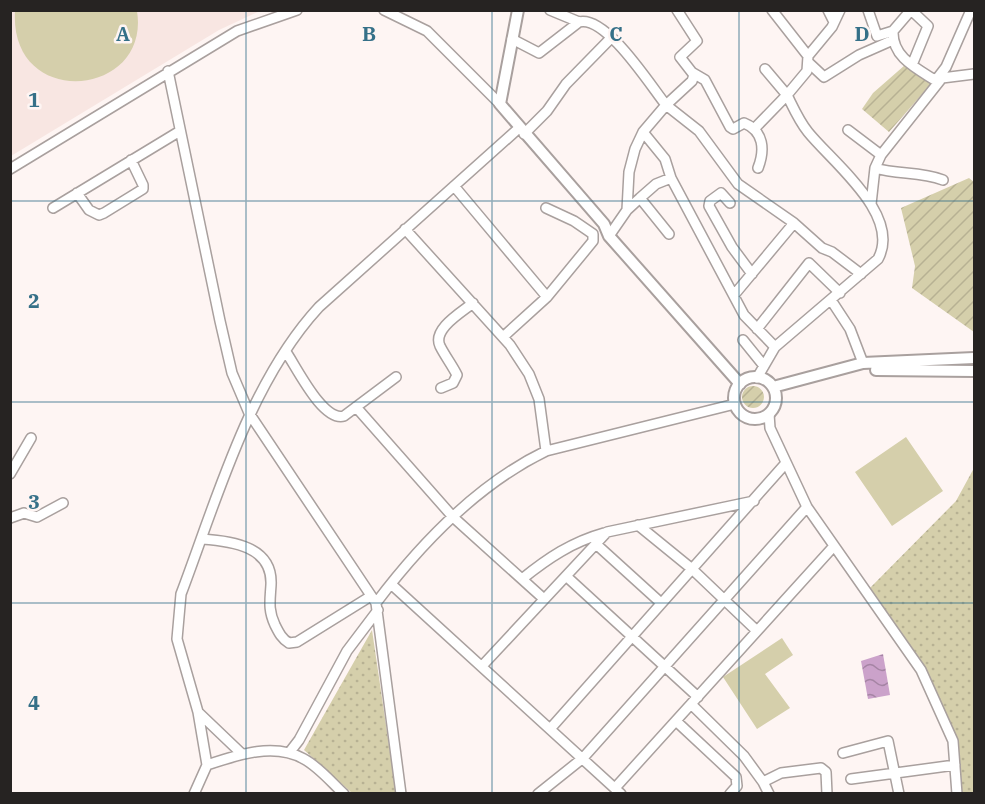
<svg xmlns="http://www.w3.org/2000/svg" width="985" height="804" font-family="'IBM Plex Serif',serif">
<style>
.built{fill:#f8e6e2}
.grass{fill:url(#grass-dots)}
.garden{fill:url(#garden-furrows)}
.pitch{fill:#d5cfab}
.water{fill:url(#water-waves)}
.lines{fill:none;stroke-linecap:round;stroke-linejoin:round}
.minor-casing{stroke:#a9a09e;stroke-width:12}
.major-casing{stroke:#a9a09e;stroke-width:14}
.minor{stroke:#fff;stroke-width:9}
.major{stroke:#fff;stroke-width:10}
.grid{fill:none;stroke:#357088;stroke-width:1.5;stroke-opacity:0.55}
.grid-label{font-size:20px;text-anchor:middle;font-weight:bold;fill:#357088;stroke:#fef5f3;stroke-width:5;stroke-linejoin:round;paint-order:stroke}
</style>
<defs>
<pattern id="grass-dots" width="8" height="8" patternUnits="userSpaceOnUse" patternTransform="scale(1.5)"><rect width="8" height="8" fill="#d5cfab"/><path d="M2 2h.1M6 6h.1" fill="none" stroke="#b7b193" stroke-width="1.8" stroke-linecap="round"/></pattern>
<pattern id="garden-furrows" width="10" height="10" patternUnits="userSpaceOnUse" patternTransform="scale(1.5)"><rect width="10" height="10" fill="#d5cfab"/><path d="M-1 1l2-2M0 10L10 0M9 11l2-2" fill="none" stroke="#b7b193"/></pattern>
<pattern id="water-waves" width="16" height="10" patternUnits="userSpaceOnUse" patternTransform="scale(1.5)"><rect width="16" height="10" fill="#cba2ca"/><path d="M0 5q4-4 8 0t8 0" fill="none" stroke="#a584a4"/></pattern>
</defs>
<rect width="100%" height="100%" fill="#fef5f3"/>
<path class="built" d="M11,11H260L219,30L11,156Z"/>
<path class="grass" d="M974,468V793H957L953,741L921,670L866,592L956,501Z
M372,630L396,793H352L304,750Z"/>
<path class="garden" d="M905,65L931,84L889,132L862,109L873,93Z
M969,178L974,182V332L912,288L915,266L901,208Z
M742 397a11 11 0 1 1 22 0a11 11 0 1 1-22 0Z"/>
<path class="pitch" d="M137,11C151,98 9,111 15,11Z
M906,437L943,491L892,526L855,472Z
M782,638L793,655L765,674L790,708L757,729L723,677Z"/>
<path class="water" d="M883,654L890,695L868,699L861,661Z"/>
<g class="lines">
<defs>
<path id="minor" d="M384,10L427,31L500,104
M550,10L579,22
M677,10L697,41L680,57L694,75L692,81L666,105L699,131L738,184L794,223L822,248L832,252L861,274
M772,10L808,56L832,27L840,10
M828,10L834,22
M868,10L877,36L893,31
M911,10L893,31C892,58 918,69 938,82
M911,10L928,26L912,65
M512,39L539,53L579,22C606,15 650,85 666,105L643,132L635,149L629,172L627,210L609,236
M809,63L824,77L859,55L893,40
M168,71L220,321L232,373L249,413L376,603L401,794
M693,73L705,80L730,127L733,129L744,123C764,131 765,150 758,168
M936,80L946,67L971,10
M755,128L787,95L765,69
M848,130L881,155
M643,132L665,159L671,178L744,315L775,347
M524,134L547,111L566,84L611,38
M875,168C898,175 920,171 943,180
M10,169L237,31L297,10
M454,186L547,297
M77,193L89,210L99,215L104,213L143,189V185L131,160
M640,198L656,184L671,178
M730,203L721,193L710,201L709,206L732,247L752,274
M871,204L875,168L881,155L942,78L974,74
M53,208L180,131
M627,210L640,198L669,234
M405,229L510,345L529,374L539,399L546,451
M734,295L794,223
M831,300L850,329L863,363
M757,329L809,263L840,293
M503,337L547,297L593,241V234L574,221L546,208
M743,340L764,366
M286,352C297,368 323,422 344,416L396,377
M757,378L775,347L878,259C902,215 832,162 808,132C799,121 793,107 787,95L807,71L808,56
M441,388L453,383L457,375C452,365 445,356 440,346C432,329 462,312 473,303
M356,407L453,517L544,599
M769,414L770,428L807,507L921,670L953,741L957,794
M10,474L31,438
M10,518L24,513L37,517L63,503
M638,525L692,569L757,631
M202,539C231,541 273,546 271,585C270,601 268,610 275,625C279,633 282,639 289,643L297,642L371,596
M596,544L661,603
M566,576L698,697
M522,579C548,558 572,542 604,533
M391,584L621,794
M376,603C422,542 478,484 546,451L735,404
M482,666L607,532L754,501
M691,704L744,756L763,782L781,773L821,768L826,772L827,794
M198,712L242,754
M676,721L736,777L737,786L730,794
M550,729L786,463
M289,753L299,740L347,651L378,610
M843,753L888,741L899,794
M207,765L198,712L177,639L181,594C217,499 249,383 319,307L519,128
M851,779L955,765
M763,782L769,794
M615,788L834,546
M194,794L207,765C237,755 274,742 304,759C319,767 332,783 344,794
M538,794L583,758L807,507"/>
<path id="major" d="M518,10L500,104L604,224L609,236L740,384
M876,370L974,371
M734 398a21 21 0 1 1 42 0a21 21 0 1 1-42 0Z
M773,387L863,363L974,358"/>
</defs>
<use href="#minor" class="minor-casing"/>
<use href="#major" class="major-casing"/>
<use href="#minor" class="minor"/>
<use href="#major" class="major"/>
</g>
<path class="grid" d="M246,10V794M492,10V794M739,10V794M10,201H974M10,402H974M10,603H974"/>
<g class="grid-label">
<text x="123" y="41">A</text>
<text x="369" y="41">B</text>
<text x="616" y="41">C</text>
<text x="862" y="41">D</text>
<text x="34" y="107">1</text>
<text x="34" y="308">2</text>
<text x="34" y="509">3</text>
<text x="34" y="710">4</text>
</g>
<rect width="985" height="804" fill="none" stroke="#262322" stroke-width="24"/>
</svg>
